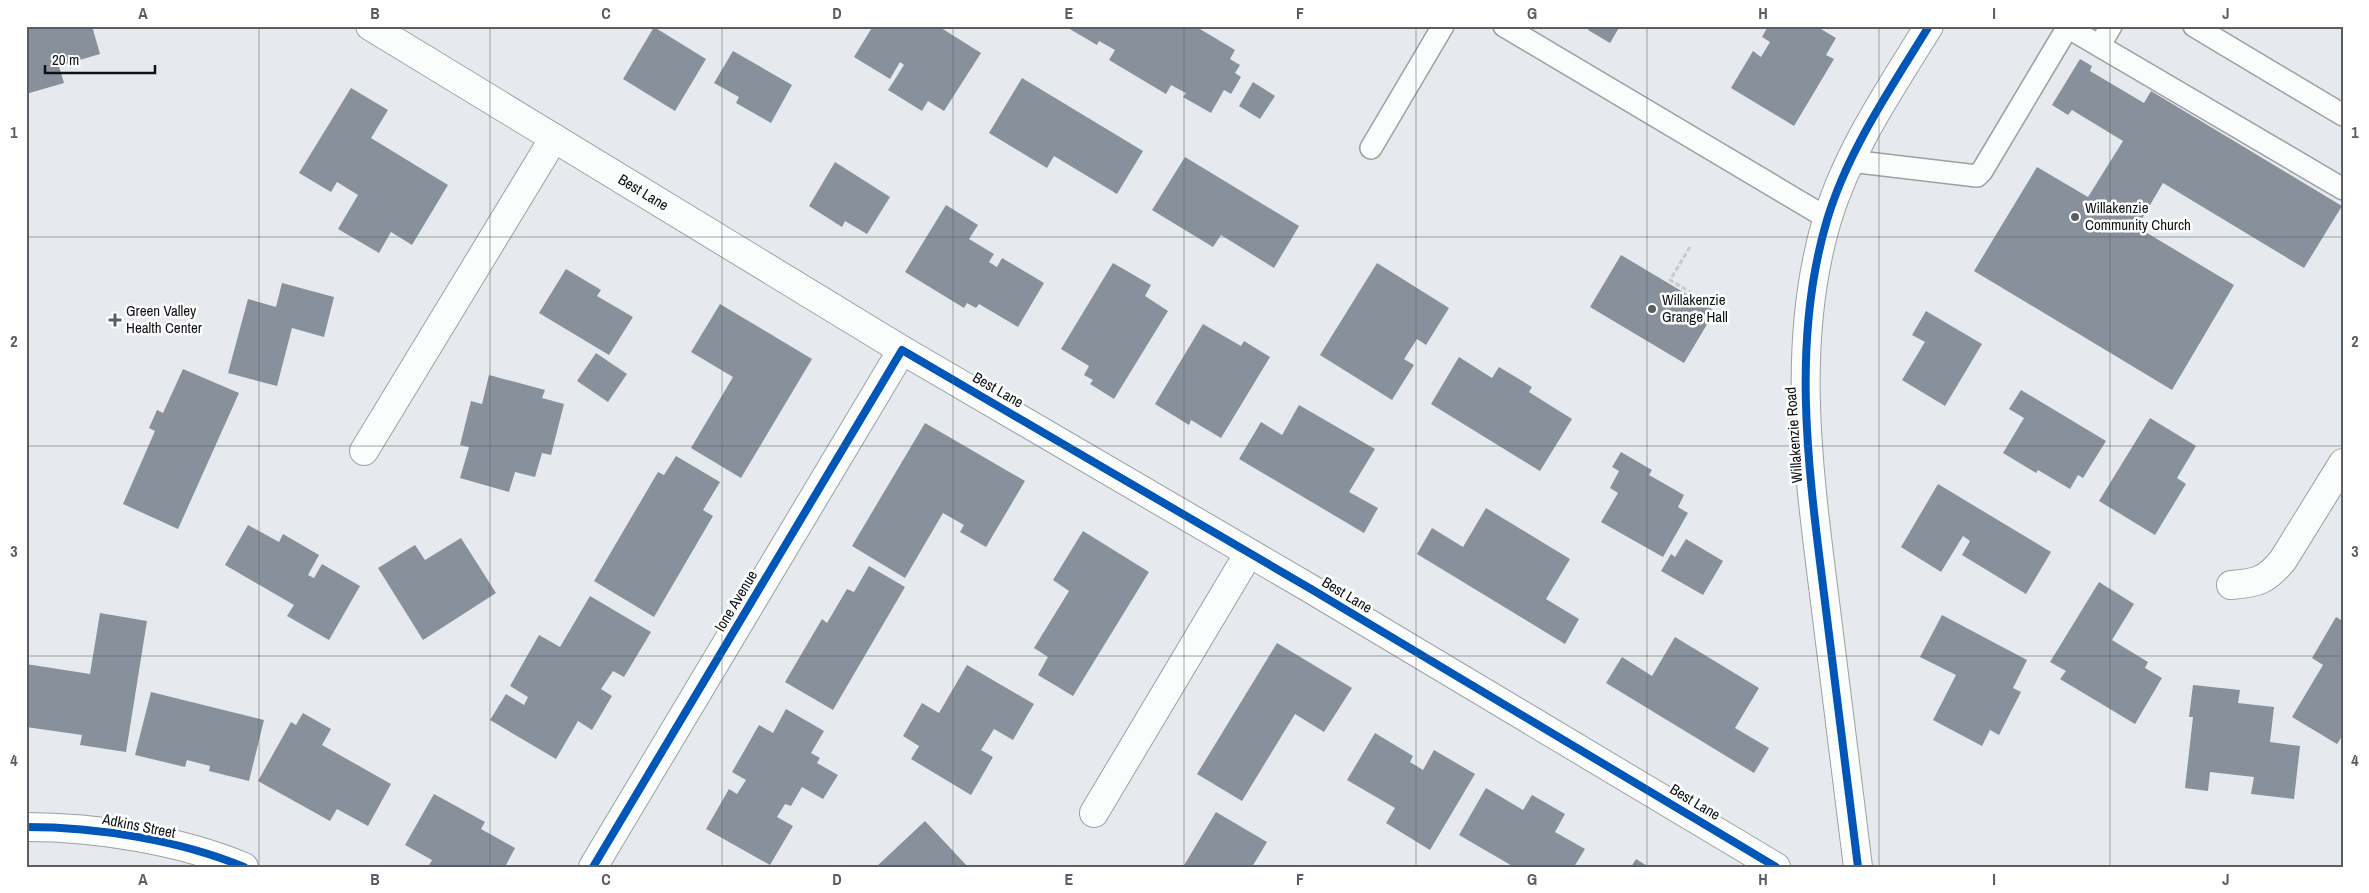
<svg xmlns="http://www.w3.org/2000/svg" width="2369" height="893" font-family="'Archivo Narrow',sans-serif">
<style>
.building{fill:#88919b}
.lines{fill:none;stroke-linecap:round;stroke-linejoin:round}
.lane-casing{stroke:#9da0a3;stroke-width:24}
.street-casing{stroke:#9da0a3;stroke-width:30}
.secondary-casing{stroke:#9da0a3;stroke-width:30}
.path{stroke:#c8cacb;stroke-width:3;stroke-dasharray:5 2.5;stroke-linecap:butt}
.lane{stroke:#fbfcfc;stroke-width:21}
.street{stroke:#fbfcfc;stroke-width:28}
.secondary{stroke:#fbfcfc;stroke-width:28}
.cycleway-casing{stroke:#fff;stroke-width:11}
.cycleway{stroke:#0057b8;stroke-width:8}
.grid{fill:none;stroke:#5a5e60;stroke-width:1;stroke-opacity:0.55}
.poi-dot{fill:#5a5e60;stroke:#fff;stroke-width:2}
.labels{text-anchor:middle;stroke-width:5;stroke-linejoin:round;paint-order:stroke}
.street-label{font-size:15px;fill:#0f1214;stroke:#fff}
.poi-label{font-size:15px;fill:#0f1214;stroke:#fff;text-anchor:start}
.neatline{fill:none;stroke:#5a5e60;stroke-width:2}
.grid-label{font-size:16px;text-anchor:middle;font-weight:bold;fill:#5a5e60}
</style>
<rect width="100%" height="100%" fill="#e6eaee"/>
<path class="building" d="M26,26H92L100,54L59,66L64,83L26,94Z
M873,26H938L981,53L944,111L928,101L922,111L888,90L904,65L900,62L890,79L854,57Z
M1069,26H1178L1182,28L1183,26H1195L1235,50L1230,59L1240,65L1235,73L1241,77L1231,94L1224,90L1211,113L1183,97L1186,93L1171,85L1166,94L1109,60L1115,50L1099,41L1097,45L1068,28Z
M1590,26H1620L1610,43L1588,30Z
M1768,26H1816L1836,38L1826,55L1834,59L1794,126L1731,88L1753,51L1761,57L1770,42L1762,37Z
M654,27L706,59L675,111L623,79Z
M733,51L792,85L771,123L736,103L739,97L714,83Z
M2080,59L2092,66L2090,71L2144,103L2151,91L2342,206L2304,268L2163,183L2137,227L2234,285L2172,390L1974,271L2037,167L2088,197L2123,141L2072,110L2068,115L2052,105Z
M1022,78L1143,151L1117,194L1054,156L1047,168L989,133Z
M1253,82L1275,96L1260,119L1239,106Z
M351,88L388,110L371,138L448,185L412,245L391,232L379,253L338,229L358,195L337,182L331,192L299,173Z
M1185,157L1299,226L1274,268L1221,235L1213,247L1152,210Z
M835,162L890,197L867,234L845,221L842,227L809,206Z
M946,205L978,225L969,239L994,254L989,262L997,267L1002,258L1044,283L1018,327L979,304L976,308L967,303L964,308L905,272Z
M1621,255L1715,311L1684,363L1590,307Z
M1113,263L1151,285L1145,296L1168,311L1114,399L1090,384L1093,380L1084,375L1089,366L1061,349Z
M1377,263L1449,308L1426,345L1417,339L1404,359L1414,365L1392,400L1320,355Z
M566,269L601,290L597,296L633,317L609,355L539,313Z
M282,283L334,297L324,337L292,328L277,386L228,373L248,299L276,307Z
M720,304L812,359L741,478L691,448L733,377L691,352Z
M1926,311L1982,344L1945,406L1902,380L1925,342L1912,335Z
M1203,324L1241,346L1244,341L1270,357L1221,438L1191,420L1189,425L1155,404Z
M596,353L627,374L608,402L577,381Z
M1459,357L1492,378L1499,367L1532,387L1529,392L1572,419L1540,471L1431,404Z
M183,369L239,393L178,529L123,504L155,431L149,428L157,410L163,413Z
M489,375L545,390L542,398L564,404L551,455L542,453L535,477L515,472L509,492L460,478L469,447L460,445L471,401L482,404Z
M2021,390L2106,441L2083,478L2078,475L2070,489L2038,470L2036,473L2003,453L2024,418L2009,409Z
M1299,405L1375,449L1349,492L1378,508L1364,533L1239,459L1261,422L1282,435Z
M2150,418L2196,446L2177,478L2186,484L2155,535L2099,501Z
M925,423L1025,481L986,547L960,532L964,525L943,513L905,578L852,546Z
M1621,452L1652,470L1649,475L1684,495L1678,507L1688,513L1663,557L1601,522L1618,493L1610,488L1619,471L1612,467Z
M676,456L720,482L703,510L713,516L654,617L594,581L658,472L664,475Z
M1938,484L2051,552L2026,594L1962,555L1970,541L1963,536L1941,572L1901,547Z
M1486,508L1570,559L1546,599L1579,619L1565,644L1417,554L1432,528L1463,547Z
M248,525L279,542L283,534L319,555L308,575L314,578L322,564L360,586L329,640L287,616L294,605L225,565Z
M1083,531L1149,572L1073,696L1038,675L1048,657L1034,648L1069,591L1053,580Z
M461,538L496,593L423,640L378,568L415,545L425,560Z
M1686,539L1723,561L1703,595L1661,571L1671,554L1675,557Z
M869,566L905,587L833,710L785,682L822,619L827,623L847,589L854,592Z
M2099,582L2134,604L2112,640L2148,662L2145,668L2162,678L2135,724L2060,679L2066,671L2050,662Z
M590,596L651,632L624,677L613,671L601,689L612,696L592,730L578,721L556,759L490,720L506,694L524,705L528,697L510,686L539,635L560,647Z
M100,613L147,621L126,752L80,745L82,735L26,727V664L90,674Z
M1942,615L2027,660L2013,688L2021,692L1999,735L1990,730L1982,746L1933,720L1956,675L1920,657Z
M2336,617L2343,621V735L2337,744L2292,717L2323,665L2312,658Z
M1675,637L1759,688L1735,728L1769,748L1754,773L1606,683L1622,657L1652,676Z
M1277,643L1352,688L1324,732L1295,714L1242,801L1197,774Z
M967,665L1034,704L1013,740L994,729L981,750L993,757L971,795L911,759L919,746L903,736L922,703L939,713Z
M2193,685L2240,690L2238,703L2274,707L2270,742L2300,746L2294,799L2251,794L2254,777L2210,772L2208,791L2185,788L2193,717H2189Z
M151,692L264,720L249,781L209,771L210,766L187,760L185,767L135,755Z
M786,709L824,731L811,753L820,758L817,763L838,775L823,799L802,787L791,806L785,804L777,817L793,826L770,865L706,829L729,789L737,794L746,780L732,772L759,725L773,733Z
M303,713L331,729L322,745L391,784L368,826L337,809L330,821L258,781L291,722L296,725Z
M1375,733L1413,756L1410,762L1423,770L1434,750L1475,774L1430,850L1386,823L1395,808L1347,780Z
M1486,788L1523,810L1532,795L1565,814L1555,832L1585,849L1574,867H1514L1459,835Z
M434,794L485,822L481,829L515,848L505,867H428L432,860L405,845Z
M1216,812L1267,842L1252,867H1183Z
M925,821L968,867H876Z
M1636,859L1649,867H1631Z"/>
<g class="lines">
<defs>
<path id="lane" d="M1504,26L1827,218
M2194,26L2343,115
M2100,45L2111,26
M1371,148L1443,26
M1850,161L1977,176L1982,171L2063,35L2068,31H2074L2343,189"/>
<g id="street">
<path id="s1" d="M370,26L902,350L1311,589L1776,867"/>
<path d="M364,451L554,138"/>
<path d="M2231,585C2257,583 2266,581 2283,560L2343,463"/>
<path d="M1094,813L1249,553"/>
<path d="M26,827C97,827 179,840 244,867"/>
<path d="M593,867L902,350"/>
</g>
<path id="secondary" d="M1858,867C1847,778 1836,690 1825,602C1809,474 1790,345 1827,220C1848,150 1891,88 1929,26"/>
</defs>
<use href="#lane" class="lane-casing"/>
<use href="#street" class="street-casing"/>
<use href="#secondary" class="secondary-casing"/>
<path class="path" d="M1232,26H1237
M1283,26L1284,27
M1690,247L1670,280L1705,301L1703,304"/>
<use href="#lane" class="lane"/>
<use href="#street" class="street"/>
<use href="#secondary" class="secondary"/>
<defs>
<path id="cycleway" d="M26,827C97,827 179,840 244,867
M593,867L902,350L1311,589L1776,867
M1858,867C1847,778 1836,690 1825,602C1809,474 1790,345 1827,220C1848,150 1891,88 1929,26"/>
</defs>
<use href="#cycleway" class="cycleway-casing"/>
<use href="#cycleway" class="cycleway"/>
</g>
<path class="grid" d="M259,26V867M490,26V867M722,26V867M953,26V867M1184,26V867M1416,26V867M1647,26V867M1879,26V867M2110,26V867M26,237H2343M26,446H2343M26,656H2343"/>
<g class="poi-dot">
<circle cx="2075" cy="217" r="5"/>
<circle cx="1652" cy="309" r="5"/>
<path d="M112.5 312.5h5v5h5v5h-5v5h-5v-5h-5v-5h5z"/>
</g>
<g class="labels">
<g class="street-label">
<text dy="5" stroke="none"><textPath href="#s1" startOffset="320">Best Lane</textPath></text>
<text transform="translate(998 390) rotate(30)" y="5">Best Lane</text>
<text transform="translate(1794 435) rotate(-94)" y="5">Willakenzie Road</text>
<text transform="translate(1347 595) rotate(31)" y="5">Best Lane</text>
<text transform="translate(736 601) rotate(-59)" y="5">Ione Avenue</text>
<text transform="translate(1695 802) rotate(31)" y="5">Best Lane</text>
<text transform="translate(139 826) rotate(11)" y="5">Adkins Street</text>
</g>
<g class="poi-label">
<text x="2085" y="213">Willakenzie<tspan x="2085" dy="17">Community Church</tspan></text>
<text x="1662" y="305">Willakenzie<tspan x="1662" dy="17">Grange Hall</tspan></text>
<text x="126" y="316">Green Valley<tspan x="126" dy="17">Health Center</tspan></text>
</g>
</g>
<rect width="2369" height="893" fill="none" stroke="#ffffff" stroke-width="55"/>
<path d="M45 65v8h110v-8" fill="none" stroke="#0f1214" stroke-width="2.5"/>
<text x="52" y="65" font-size="15" fill="#0f1214" stroke="#ffffff" stroke-width="4" paint-order="stroke">20 m</text>
<rect x="28" y="28" width="2314" height="838" class="neatline"/>
<g class="grid-label">
<text x="143" y="19">A</text>
<text x="375" y="19">B</text>
<text x="606" y="19">C</text>
<text x="837" y="19">D</text>
<text x="1069" y="19">E</text>
<text x="1300" y="19">F</text>
<text x="1532" y="19">G</text>
<text x="1763" y="19">H</text>
<text x="1994" y="19">I</text>
<text x="2226" y="19">J</text>
<text x="14" y="138">1</text>
<text x="2355" y="138">1</text>
<text x="14" y="347">2</text>
<text x="2355" y="347">2</text>
<text x="14" y="557">3</text>
<text x="2355" y="557">3</text>
<text x="14" y="766">4</text>
<text x="2355" y="766">4</text>
<text x="143" y="885">A</text>
<text x="375" y="885">B</text>
<text x="606" y="885">C</text>
<text x="837" y="885">D</text>
<text x="1069" y="885">E</text>
<text x="1300" y="885">F</text>
<text x="1532" y="885">G</text>
<text x="1763" y="885">H</text>
<text x="1994" y="885">I</text>
<text x="2226" y="885">J</text>
</g>
</svg>
